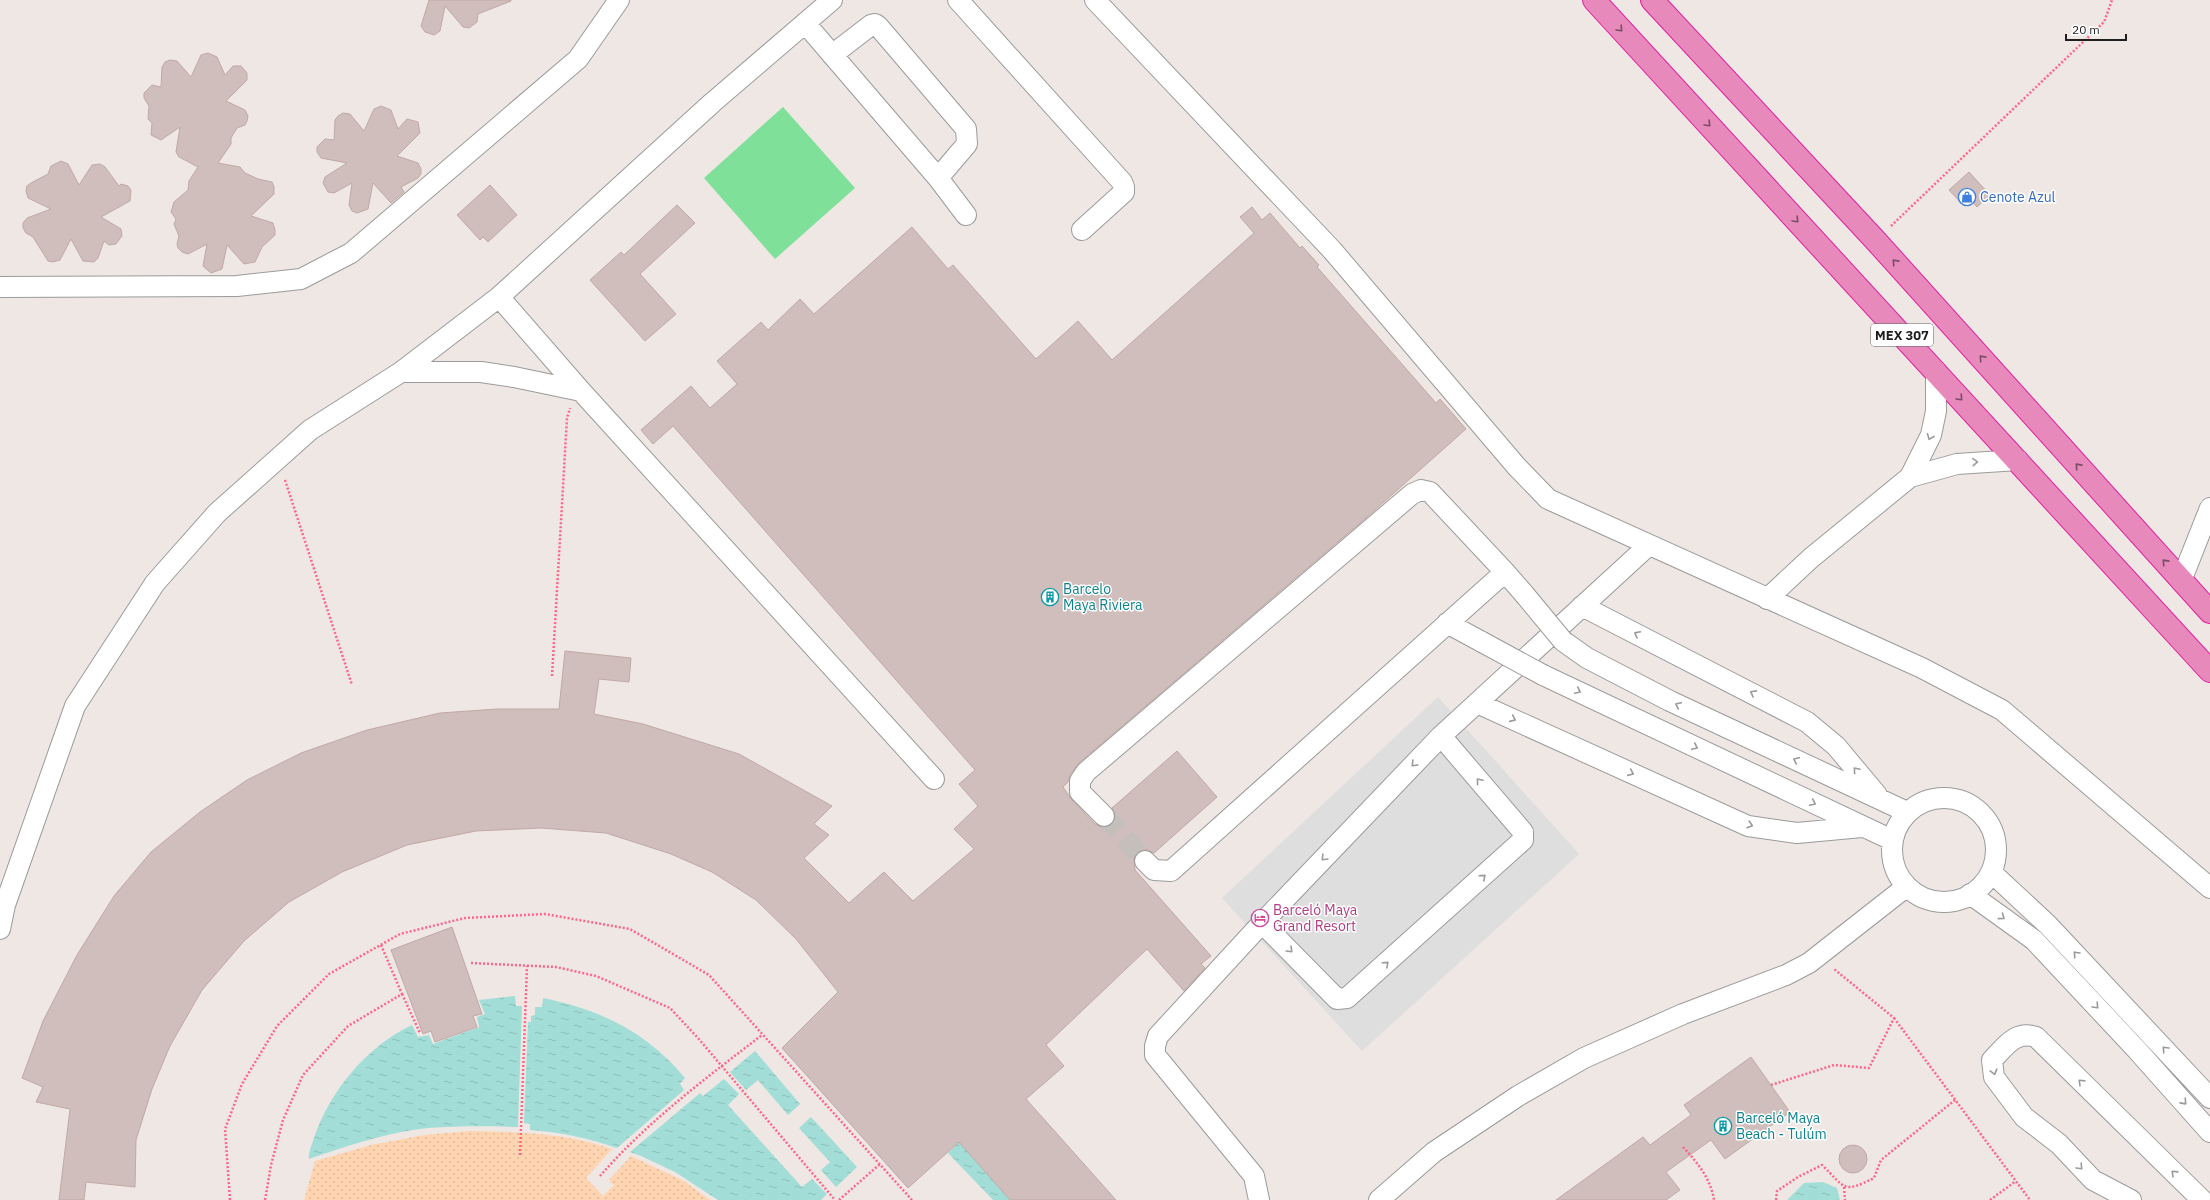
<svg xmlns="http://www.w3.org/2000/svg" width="2210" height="1200" font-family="'IBM Plex Sans',sans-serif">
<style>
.sand{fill:url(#sand-dots)}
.pitch{fill:#7fe09a}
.parking{fill:#dedede}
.water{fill:url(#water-ripples)}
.building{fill:#cfbebc;stroke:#c1a8a5}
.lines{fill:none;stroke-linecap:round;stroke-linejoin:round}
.minor-tunnel{stroke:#c5bfbc;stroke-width:20;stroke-dasharray:20 10;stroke-linecap:butt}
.minor-casing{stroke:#9b9b9b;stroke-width:22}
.highway-casing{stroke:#de20a1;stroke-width:24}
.path{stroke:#fd668a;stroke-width:2.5;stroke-dasharray:2 2;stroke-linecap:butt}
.minor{stroke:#fff;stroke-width:20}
.highway{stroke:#e889bb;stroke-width:22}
.minor-bridge-casing{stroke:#9b9b9b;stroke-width:22;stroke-linecap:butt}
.minor-bridge{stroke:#fff;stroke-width:20}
.oneway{stroke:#794e65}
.oneway2{stroke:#9a9a9a}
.labels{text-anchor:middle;stroke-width:3;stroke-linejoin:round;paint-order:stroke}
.shield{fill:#fff;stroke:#626262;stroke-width:1}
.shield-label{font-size:13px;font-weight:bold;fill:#1e1e1e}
.shop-label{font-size:14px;fill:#366cbe;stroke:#fff;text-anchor:start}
.culture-label{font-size:14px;fill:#0d838f;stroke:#fff;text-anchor:start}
.hotel-label{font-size:14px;fill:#b23c85;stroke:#fff;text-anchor:start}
</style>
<defs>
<pattern id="sand-dots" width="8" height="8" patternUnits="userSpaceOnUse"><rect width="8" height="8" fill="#ffd5b1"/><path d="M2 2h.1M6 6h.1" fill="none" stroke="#dab698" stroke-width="1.8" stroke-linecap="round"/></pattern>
<pattern id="water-ripples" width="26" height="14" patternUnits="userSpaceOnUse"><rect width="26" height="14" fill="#a2ded7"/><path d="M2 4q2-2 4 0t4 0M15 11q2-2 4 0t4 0" fill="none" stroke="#8bbeb8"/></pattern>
</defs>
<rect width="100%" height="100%" fill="#efe7e3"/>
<path class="sand" d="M471,1131C519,1132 566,1133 612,1149L586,1178L603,1196L614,1185L609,1180L631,1156L684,1181L710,1200H304L315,1161L371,1145L424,1135Z"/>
<path class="pitch" d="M783,107L855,188L775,259L704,178Z"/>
<path class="parking" d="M1438,697L1579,854L1362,1051L1222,898Z"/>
<path class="water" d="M515,996L516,1006H522L518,1127C488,1126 458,1126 428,1128C387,1132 347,1146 309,1159C308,1152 312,1145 314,1138C329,1092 367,1046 412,1025L418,1037L429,1035L433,1044L479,1027L477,1017L485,1014L479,1000Z
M543,998C601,1010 647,1032 685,1078L680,1084L684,1090L617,1148C588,1138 560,1132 530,1130V1124L524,1123L528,1022H531V1016L535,1015V1007H542Z
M755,1051L800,1104L788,1115L758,1080L746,1090L730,1072Z
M724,1079L739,1094L728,1105L802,1187L812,1179L827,1194L821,1200H718L675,1172L641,1156L630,1152L700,1093L703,1096Z
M811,1117L857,1167L836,1187L821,1170L830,1162L799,1128Z
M959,1142L1010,1200H993L948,1153Z
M1823,1182L1837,1188L1840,1200H1787L1804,1183Z"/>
<path class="building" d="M429,0H511V1L478,14L477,22L469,28L463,27L445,6L440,31L434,35L425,32L421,26Z
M208,53L217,57L225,75L233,66H241L247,73V80L226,101L245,110L248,116L247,121L245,125L237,128L231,138V144L218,163L240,167L245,173L258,179L272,182L274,187V194L251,216L273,223L275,230V235L262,247L255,262L244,264L227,245L222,269L211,273L203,266L207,244L188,254L182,252L178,248L177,244L179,236L174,224L176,219L171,212L174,202L188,190L189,181L198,167L179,157L176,152L180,127L161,140L151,135L152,123L148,119L149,106L144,98V93L152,85L161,87L162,67L165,62L170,60L177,61L191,77L201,55Z
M381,106L391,110L398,129L407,119L418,122L420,133L397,156L418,163L421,169V174L418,178L401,187L404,192L391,203L373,183L368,209L357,213L352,211L349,205L352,183L334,193L328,192L323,183L325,177L347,163L321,158L317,152V147L325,139L334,140L335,120L338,116L343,113L350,114L364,131L374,109Z
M61,161L68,164L79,185L92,165L100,164L105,167L119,186L121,184L128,186L131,190L130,201L101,217L121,229L122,236L116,244L109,245L104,241L98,258L94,262L83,261L71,239L60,260L53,262L48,261L33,237L26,233L23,228V223L27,218L51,209L28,198L26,191L27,186L31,183L48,174L51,166Z
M1969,172L1990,195L1977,207L1970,199L1963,205L1949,190Z
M490,185L517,215L488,242L483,237L480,240L457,215Z
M677,205L695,223L640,274L676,314L645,341L590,280L621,252L624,255Z
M1252,207L1262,220L1270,213L1300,248L1302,246L1319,265L1317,267L1436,403L1440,399L1466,429L1367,517L1079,763L1070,775L1068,782L1063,787L1072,800L1095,824L1101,827H1107L1115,819L1112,808L1177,751L1217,797L1154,853L1148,850H1142L1137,853L1134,858L1135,870L1211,956L1201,964L1205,968L1184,991L1147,949L1046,1045L1064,1066L1026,1099L1116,1200H1010L959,1142L908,1188L782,1048L838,992L796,939L756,900L712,872L671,854L606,833L541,828L476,831L407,845L342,872L289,902L244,941L202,990L170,1046L152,1089L136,1140L135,1187L86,1182L84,1200H59L70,1109L36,1102L43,1087L22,1078L43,1021L77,955L114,896L151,852L200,812L247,780L301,753L367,730L440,713L497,709H559L565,651L631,658L629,682L599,679L594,714L643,724L739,754L832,806L814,824L829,835L804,858L849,903L884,872L913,901L974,849L954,829L978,806L959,784L975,770L673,426L653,444L641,430L691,386L710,408L737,384L717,361L761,322L768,330L800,299L814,314L912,227L948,269L953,265L1036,359L1078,321L1112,360L1254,233L1240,217Z
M452,927L482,1014L473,1016L477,1027L435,1042L431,1031L423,1034L391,950Z
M1751,1057L1790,1112L1725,1159L1711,1140L1666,1172L1680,1190L1666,1200H1556L1643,1137L1650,1145L1691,1115L1684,1105Z
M1839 1159a14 14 0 1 1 28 0a14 14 0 1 1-28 0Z"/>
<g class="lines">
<path class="minor-tunnel" d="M1104,816L1145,861"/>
<defs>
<path id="minor" d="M958,0L1122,182L1124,187V192L1082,230
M1095,0L1332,250L1517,467L1548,499L1922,668L2002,710L2210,888
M805,23L938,178L966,215
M832,55L871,25L875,24L878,26L966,129L967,144L938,178
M0,287L237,286L301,279L351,253L578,59L619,0
M499,297L581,391L934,779
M401,372H481L514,377L581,391
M1910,477L1931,435L1936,411V371
M1505,572L1525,595
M2181,581L2210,508
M1767,599L1811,558L1910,477L1957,464L2018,460
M1582,606L1807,722L1836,746L1877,795
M1447,623L1482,642
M1563,641L1587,658L1670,701L1907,812
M1543,675L1892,840
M1477,703L1748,826L1797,833L1862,827
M1892 850a52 52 0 1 1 104 0a52 52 0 1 1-104 0Z
M1104,816L1080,792V781L1086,772L1412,494L1421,490L1430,492L1505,572L1171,871L1154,870L1145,861
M1991,872L2048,925L2210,1098
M1970,894L2034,940L2137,1050L2210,1132
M1262,923L1337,999L1347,998L1523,840V832L1441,736
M0,929L5,905L75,706L155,583L217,513L310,430L401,372L499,297L712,103L832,0
M1259,1200L1254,1176L1155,1055V1046L1158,1036L1262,923L1441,736L1649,545
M1379,1200L1434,1152L1518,1096L1584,1058L1683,1014L1786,975L1809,963L1906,887
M2131,1200L2093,1180L2059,1144L2024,1117L1994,1077L1992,1060C2005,1047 2015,1030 2036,1037L2202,1200"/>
<path id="highway" d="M1594,0L2210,671
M1652,0L1876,241L2210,612"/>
</defs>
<use href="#minor" class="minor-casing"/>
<use href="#highway" class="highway-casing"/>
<path class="path" d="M1891,226L2104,22L2112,0
M285,480L352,685
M552,676L567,418L570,408
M471,963L556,967L596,976L670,1008L698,1038L835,1200
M402,994L420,1033
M1894,1018L2030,1200
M1771,1085L1834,1065L1869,1068L1894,1018L1834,969
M1683,1147C1697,1162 1711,1179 1714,1200
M520,1155L527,966
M600,1176C647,1122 706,1078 762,1035
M1844,1187L1845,1200
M230,1200L225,1129L242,1084L277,1026L329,974L400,934L465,918L545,914L630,929L709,975L912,1200
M265,1200L271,1165L283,1120L303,1075L348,1026L402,994L381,945
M839,1200L880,1164
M1776,1200L1777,1191L1798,1177L1822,1165C1846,1188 1842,1194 1874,1178L1881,1160L1955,1100
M1990,1200L2016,1181"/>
<use href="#minor" class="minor"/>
<use href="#highway" class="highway"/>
<defs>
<path id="minor-bridge" d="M1525,595L1563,641
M1482,642L1543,675"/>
</defs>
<use href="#minor-bridge" class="minor-bridge-casing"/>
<use href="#minor-bridge" class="minor-bridge"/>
</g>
<defs><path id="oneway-chevron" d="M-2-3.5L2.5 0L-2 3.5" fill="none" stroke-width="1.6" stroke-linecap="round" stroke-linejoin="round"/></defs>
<g class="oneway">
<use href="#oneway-chevron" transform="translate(1620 29) rotate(47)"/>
<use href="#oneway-chevron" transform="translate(1708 124) rotate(47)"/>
<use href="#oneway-chevron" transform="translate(1796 220) rotate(47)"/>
<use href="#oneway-chevron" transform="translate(1895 262) rotate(-132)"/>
<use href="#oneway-chevron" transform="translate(1982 358) rotate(-132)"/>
<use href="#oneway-chevron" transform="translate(1960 398) rotate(47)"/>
<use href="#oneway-chevron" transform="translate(2078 466) rotate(-132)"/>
<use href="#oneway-chevron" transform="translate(2165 562) rotate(-132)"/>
</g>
<g class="oneway2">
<use href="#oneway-chevron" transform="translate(1930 437) rotate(112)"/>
<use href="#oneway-chevron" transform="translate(1975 462) rotate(-4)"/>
<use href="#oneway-chevron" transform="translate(1637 634) rotate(-153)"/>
<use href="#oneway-chevron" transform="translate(1578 691) rotate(25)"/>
<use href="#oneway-chevron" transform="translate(1753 693) rotate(-152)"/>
<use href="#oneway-chevron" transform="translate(1678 705) rotate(-155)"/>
<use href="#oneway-chevron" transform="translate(1513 719) rotate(24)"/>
<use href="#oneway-chevron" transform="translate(1695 747) rotate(25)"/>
<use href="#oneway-chevron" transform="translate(1796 760) rotate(-155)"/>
<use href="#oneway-chevron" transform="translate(1414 764) rotate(134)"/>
<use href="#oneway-chevron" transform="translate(1856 770) rotate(-130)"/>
<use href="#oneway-chevron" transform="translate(1631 773) rotate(24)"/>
<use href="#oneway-chevron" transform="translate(1479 781) rotate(-130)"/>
<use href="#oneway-chevron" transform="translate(1813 803) rotate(25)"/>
<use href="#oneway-chevron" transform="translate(1750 825) rotate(16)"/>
<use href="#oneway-chevron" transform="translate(1324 858) rotate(134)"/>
<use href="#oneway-chevron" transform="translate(1483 877) rotate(-42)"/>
<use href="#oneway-chevron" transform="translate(2002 917) rotate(36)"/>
<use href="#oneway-chevron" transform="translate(1290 950) rotate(45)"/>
<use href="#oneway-chevron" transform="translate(2076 954) rotate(-133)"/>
<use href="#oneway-chevron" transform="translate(1386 964) rotate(-42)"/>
<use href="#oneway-chevron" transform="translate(2096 1006) rotate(47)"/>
<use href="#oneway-chevron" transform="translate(2165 1049) rotate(-133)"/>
<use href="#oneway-chevron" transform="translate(1994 1072) rotate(75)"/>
<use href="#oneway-chevron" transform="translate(2081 1082) rotate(-136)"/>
<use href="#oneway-chevron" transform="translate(2184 1102) rotate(48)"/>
<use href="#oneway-chevron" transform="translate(2080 1167) rotate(47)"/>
<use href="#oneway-chevron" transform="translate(2174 1173) rotate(-136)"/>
</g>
<defs>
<symbol id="shop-ring" viewBox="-11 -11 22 22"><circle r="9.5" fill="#fff" stroke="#3f7fe0" stroke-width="1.5"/><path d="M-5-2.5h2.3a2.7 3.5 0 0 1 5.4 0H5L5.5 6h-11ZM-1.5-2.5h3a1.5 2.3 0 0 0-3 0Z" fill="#3f7fe0"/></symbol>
<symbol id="building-ring" viewBox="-11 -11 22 22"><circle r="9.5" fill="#fff" stroke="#0f9aa8" stroke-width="1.5"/><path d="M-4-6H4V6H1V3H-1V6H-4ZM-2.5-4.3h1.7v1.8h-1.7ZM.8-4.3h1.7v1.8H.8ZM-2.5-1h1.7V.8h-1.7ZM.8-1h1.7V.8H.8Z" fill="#0f9aa8"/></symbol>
<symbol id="hotel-ring" viewBox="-11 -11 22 22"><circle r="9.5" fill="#fff" stroke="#d1479c" stroke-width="1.5"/><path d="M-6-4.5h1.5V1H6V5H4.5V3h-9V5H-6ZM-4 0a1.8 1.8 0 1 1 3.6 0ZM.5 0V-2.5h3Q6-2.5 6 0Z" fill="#d1479c"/></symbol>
</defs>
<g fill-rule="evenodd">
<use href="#shop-ring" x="1957" y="187" width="20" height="20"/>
<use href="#building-ring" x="1040" y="587" width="20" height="20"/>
<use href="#hotel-ring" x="1250" y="908" width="20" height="20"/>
<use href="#building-ring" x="1713" y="1116" width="20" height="20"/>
</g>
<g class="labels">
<rect class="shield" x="1871" y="324" width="62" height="22" rx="3"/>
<g class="shield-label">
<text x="1902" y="340">MEX 307</text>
</g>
<g class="shop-label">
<text x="1980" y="202">Cenote Azul</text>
</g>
<g class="culture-label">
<text x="1063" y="594">Barcelo<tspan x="1063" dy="16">Maya Riviera</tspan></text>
<text x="1736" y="1123">Barceló Maya<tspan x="1736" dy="16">Beach - Tulúm</tspan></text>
</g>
<g class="hotel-label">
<text x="1273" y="915">Barceló Maya<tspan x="1273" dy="16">Grand Resort</tspan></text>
</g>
</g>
<path d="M2066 34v6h60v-6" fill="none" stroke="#1e1e1e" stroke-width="2"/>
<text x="2072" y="34" font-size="12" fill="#1e1e1e" stroke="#ffffff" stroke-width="3" paint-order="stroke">20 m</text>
</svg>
